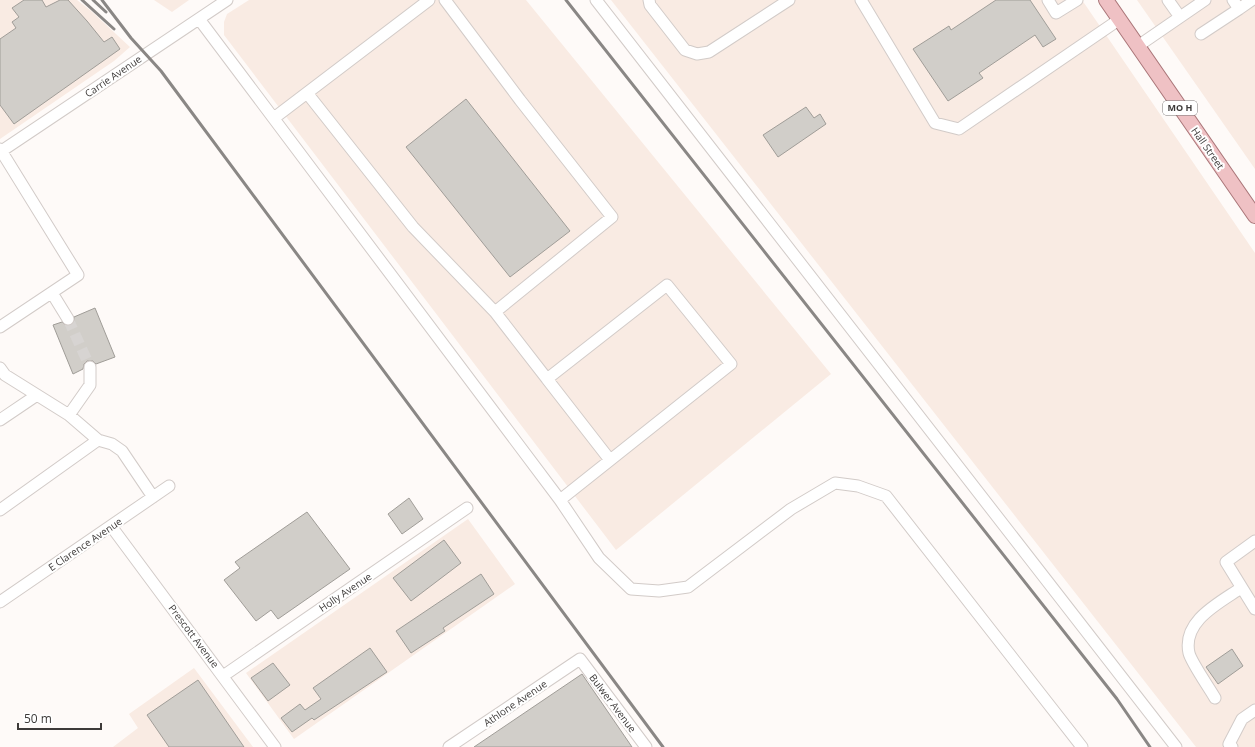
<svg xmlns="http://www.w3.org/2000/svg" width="1255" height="747" font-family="'Open Sans',sans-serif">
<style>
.built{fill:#f9ebe3}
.building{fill:#d1cec9;stroke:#a09d98}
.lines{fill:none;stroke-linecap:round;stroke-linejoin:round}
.minor-tunnel{stroke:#d7d4d2;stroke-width:11;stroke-dasharray:11 5.5;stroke-linecap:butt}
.minor-casing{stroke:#d2cbc8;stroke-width:13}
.major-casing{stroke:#aa7679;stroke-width:16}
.minor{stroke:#fff;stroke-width:11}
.major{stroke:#efc1c4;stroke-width:14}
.rail{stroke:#8a8785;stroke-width:3}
.labels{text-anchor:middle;stroke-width:4;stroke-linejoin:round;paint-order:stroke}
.shield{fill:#fff;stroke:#777574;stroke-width:1}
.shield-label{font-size:9px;font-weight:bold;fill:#3d3a39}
.street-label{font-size:10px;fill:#3d3a39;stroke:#fff}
</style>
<rect width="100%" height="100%" fill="#fefaf8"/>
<path class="built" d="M0,0H77L90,10L130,47L114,61L0,139Z
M154,0H189L172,12Z
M249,0H526L831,374L616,550L224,35V22L227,14Z
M611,0H1082L1255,253V747H1196Z
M1137,0H1255V169Z
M468,519L515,584L294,739L246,673Z
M194,668L253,747H113L138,728L129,714Z"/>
<path class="building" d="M24,0H42L46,7L60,0H68L87,21L104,42L112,37L120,49L14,124L0,105V39L16,28L12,22L19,17L12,8Z
M996,0H1030L1056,39L1043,47L1035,35L979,73L983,78L948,101L913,49L949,26L951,30Z
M466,99L570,231L510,277L406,147Z
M806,107L814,118L820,114L826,124L778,157L763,135Z
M95,308L115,357L96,364L93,361H87L84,364L83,369L73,374L53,325L62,322L65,325H71L74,322V317Z
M409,498L423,519L402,534L388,514Z
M307,512L350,569L278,619L271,610L256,621L224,580L240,568L235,562Z
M444,540L461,563L411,601L393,578Z
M481,574L494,594L443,628L445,631L411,653L396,631Z
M370,648L387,672L314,720L312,718L292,732L281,718L300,704L305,710L321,699L313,688Z
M1232,649L1243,666L1218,684L1206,667Z
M273,663L290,685L268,701L251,678Z
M582,674L632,747H474Z
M198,680L244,747H169L147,715Z"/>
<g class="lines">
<path class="minor-tunnel" d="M68,319L90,367"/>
<defs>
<path id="minor" d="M596,0L1176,747
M649,0L650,5L685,50L697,54L709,52L789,0
M861,0L935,123L959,129L1120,19
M1048,0L1056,13L1077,0
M1168,0L1180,17
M1239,9L1252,0
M199,19L560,500L599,558L631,589L659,591L688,587L791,509L835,483L858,486L886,496L1082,747
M1201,34L1239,9L1233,0
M1138,46L1205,0
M307,93L413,227L495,312L612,217L520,100L445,0
M274,118L429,0
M0,149L78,275L0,327
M0,152L227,0
M52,293L68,319
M495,312L547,379L667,285L731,364L560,500
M0,368L5,375L69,415L98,440
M547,379L610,460
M69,415L90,385V367
M0,420L37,395
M0,510L98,440L112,444L122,451L153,497
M111,526L275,747
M1255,541L1226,562L1255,609
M0,602L169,486
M223,676L467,508
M1215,698C1210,689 1191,662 1189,653C1182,621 1219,603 1241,588
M449,747L580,659L646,747
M1232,747L1229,744L1242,719L1255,710"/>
<path id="major" d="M1106,0L1255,216"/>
</defs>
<use href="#minor" class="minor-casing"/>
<use href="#major" class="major-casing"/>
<use href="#minor" class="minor"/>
<use href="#major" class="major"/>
<path class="rail" d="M82,0L114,29
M93,0L106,12
M102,0L131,38L161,71L663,747
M566,0L1117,699L1150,747"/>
</g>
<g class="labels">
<rect class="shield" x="1163" y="101" width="34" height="14" rx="3"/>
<g class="shield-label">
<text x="1180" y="111">MO H</text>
</g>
<g class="street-label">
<text transform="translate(113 76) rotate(-34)" y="4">Carrie Avenue</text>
<text transform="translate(1208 148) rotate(55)" y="4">Hall Street</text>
<text transform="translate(85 544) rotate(-34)" y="4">E Clarence Avenue</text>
<text transform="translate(345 592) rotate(-34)" y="4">Holly Avenue</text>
<text transform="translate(194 636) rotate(53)" y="4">Prescott Avenue</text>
<text transform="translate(515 703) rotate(-34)" y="4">Athlone Avenue</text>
<text transform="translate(613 703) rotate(53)" y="4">Bulwer Avenue</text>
</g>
</g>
<path d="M18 723v6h83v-6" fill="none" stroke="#3d3a39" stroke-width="2"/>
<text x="24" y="723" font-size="12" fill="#3d3a39" stroke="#ffffff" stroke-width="3" paint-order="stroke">50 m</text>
</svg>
